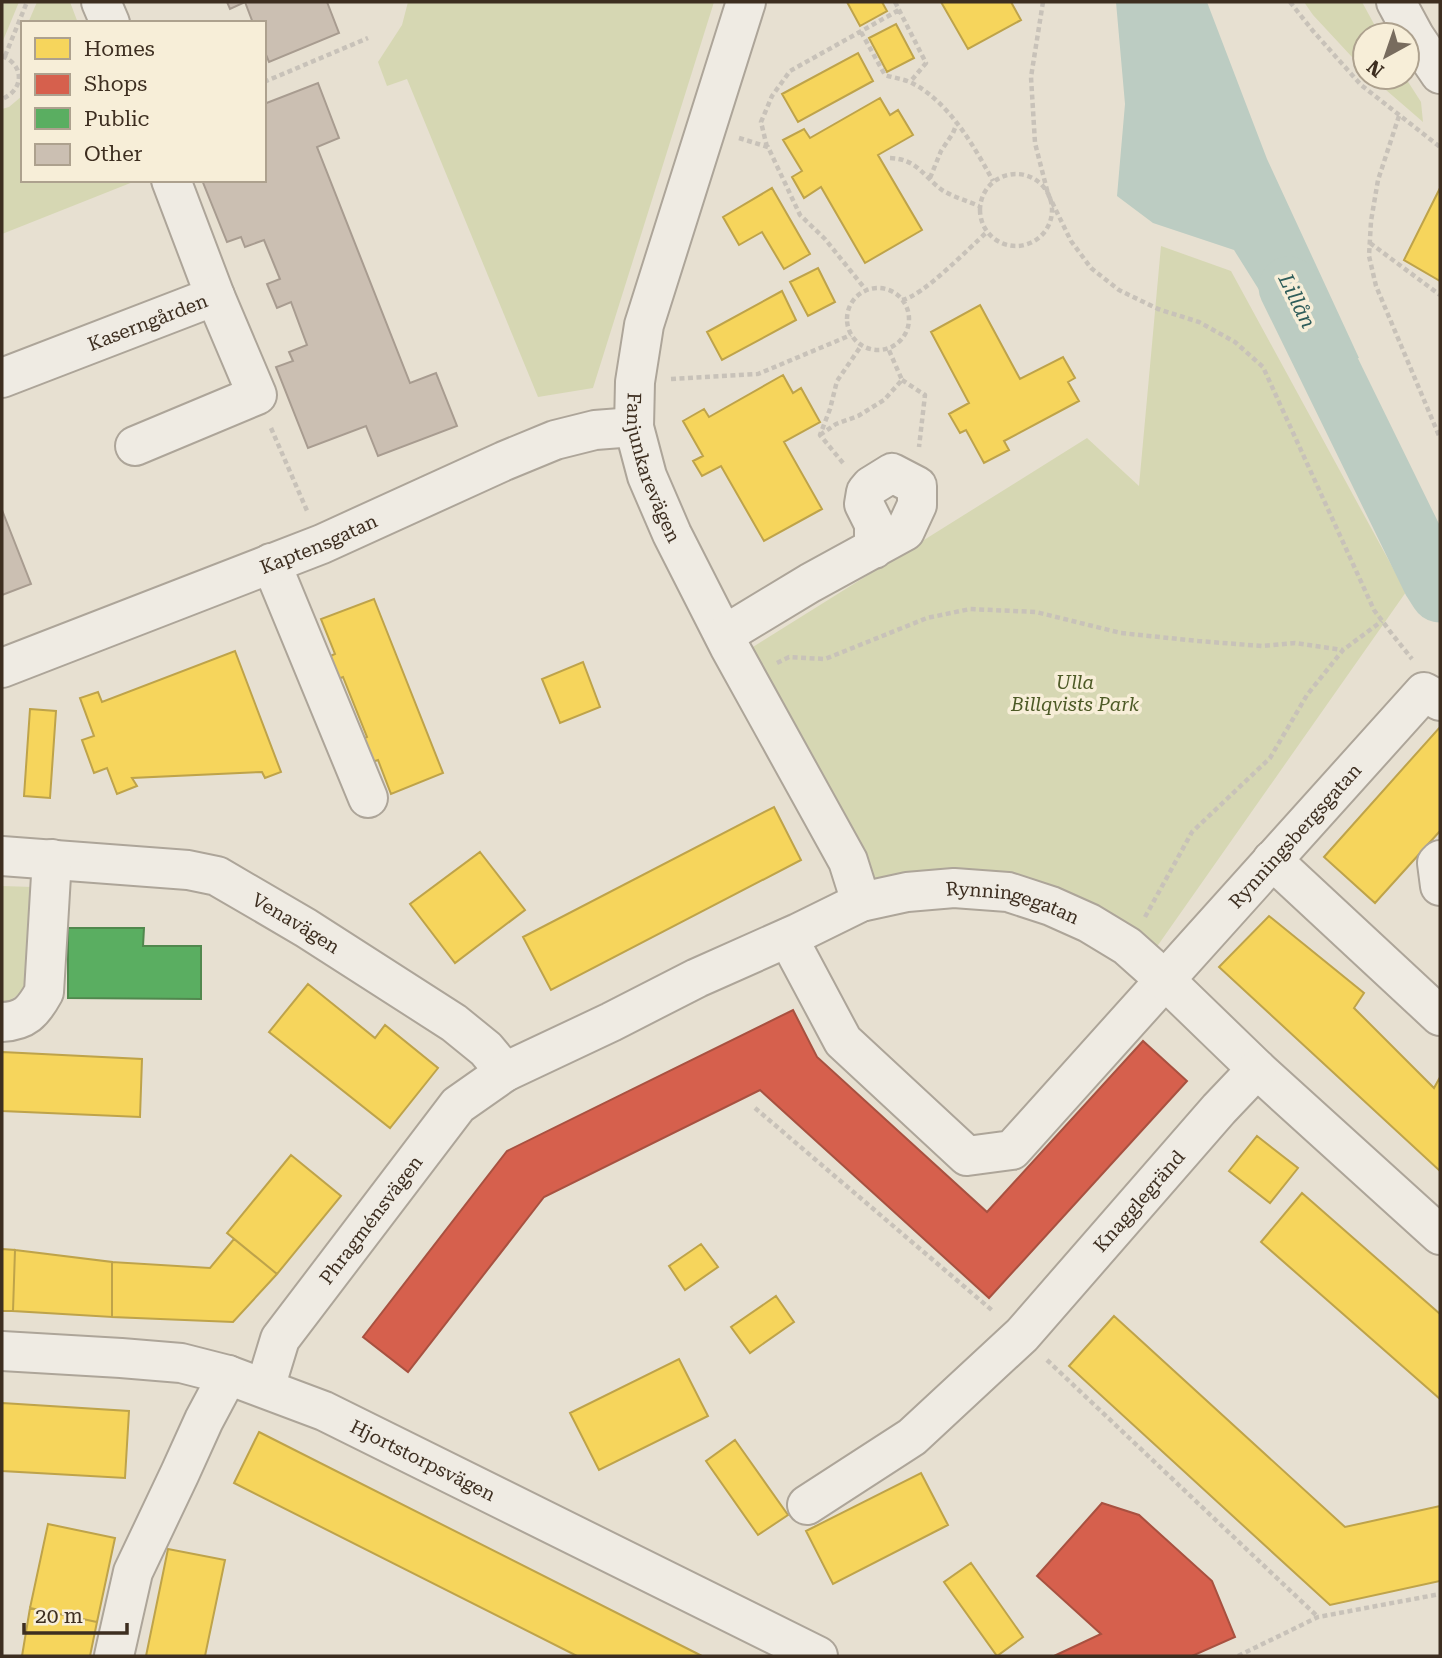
<svg xmlns="http://www.w3.org/2000/svg" width="1442" height="1658" font-family="'Roboto Serif',serif">
<style>
.green{fill:#d6d7b3}
.water{fill:#bcccc2}
.homes{fill:#f6d55c;stroke:#bea34a;stroke-width:2}
.shops{fill:#d6604d;stroke:#a85140;stroke-width:2}
.public{fill:#5aae61;stroke:#51884e;stroke-width:2}
.lines{fill:none;stroke-linecap:round;stroke-linejoin:round}
.river{stroke:#bcccc2;stroke-width:61}
.building{fill:#cbbfb2;stroke:#a89c90;stroke-width:2}
.minor-casing{stroke:#ada599;stroke-width:42}
.path{stroke:#c8c2b9;stroke-width:4.5;stroke-dasharray:5 3.5;stroke-linecap:butt}
.minor{stroke:#efebe3;stroke-width:38}
.labels{text-anchor:middle;stroke-width:7;stroke-linejoin:round;paint-order:stroke}
.street-label{font-size:19px;fill:#3d2e20;stroke:#f7eed8}
.park-label{font-size:19px;font-style:italic;fill:#4d5a26;stroke:#f7eed8}
.water-label{font-size:21px;font-style:italic;fill:#2f5d5a;stroke:#f7eed8}
</style>
<rect width="100%" height="100%" fill="#e7e0d1"/>
<path class="green" d="M2,2H19L2,43Z
M37,2H70L78,23H28Z
M408,2H714L593,388L538,397L407,79L387,86L378,62L402,25Z
M1304,2H1362L1380,35H1365V71L1313,15Z
M1371,77H1405L1421,102L1423,122Z
M22,96L23,180H138L2,234V109L9,107Z
M1161,246L1231,271L1406,592L1156,948L1012,894L860,883L729,662L1087,438L1139,486Z
M2,886L33,887V957L23,991L2,1006Z"/>
<path class="water" d="M1116,2H1207L1267,159L1359,358L1324,364L1289,317L1266,301L1234,250L1153,223L1117,196L1125,104Z"/>
<path class="homes" d="M847,2H882L887,11L860,26Z
M941,2H1011L1021,20L968,49Z
M896,24L914,58L887,72L869,38Z
M858,53L873,81L798,122L782,94Z
M880,98L890,115L898,110L913,135L878,155L922,230L865,263L821,187L804,198L792,177L802,171L783,140L804,129L810,138Z
M772,188L810,254L784,269L762,232L739,245L723,217Z
M1440,188V281L1404,260Z
M818,268L835,302L808,316L790,282Z
M782,291L796,320L722,360L707,332Z
M980,305L1020,379L1063,357L1075,378L1068,382L1079,401L1004,441L1009,450L984,463L966,430L960,433L949,414L969,403L931,332Z
M783,375L793,393L801,388L820,422L784,442L822,509L764,541L721,466L702,476L693,461L703,456L683,421L704,409L709,417Z
M374,599L443,773L391,794L378,760L369,763L360,740L367,737L343,677L335,680L326,658L335,654L321,619Z
M235,651L281,772L265,778L262,772L132,778L137,786L117,794L107,768L94,773L82,740L94,736L80,698L98,692L102,702Z
M583,662L600,707L560,723L542,679Z
M30,709L56,711L50,798L24,796Z
M1440,727V831L1375,903L1324,857Z
M774,807L801,860L551,990L523,937Z
M480,852L525,910L455,963L410,904Z
M1269,916L1364,993L1354,1008L1434,1088L1439,1079L1440,1080V1171L1219,967Z
M308,984L375,1038L385,1025L438,1068L390,1128L269,1032Z
M2,1052L142,1059L140,1117L2,1111Z
M1257,1136L1298,1168L1270,1203L1229,1171Z
M291,1155L341,1196L277,1274L227,1233Z
M1302,1193L1440,1314V1399L1261,1242Z
M234,1239L277,1274L233,1322L112,1317V1262L210,1268Z
M701,1244L718,1267L685,1290L669,1266Z
M2,1249L15,1250L13,1311H2Z
M15,1250L112,1262V1317L13,1311Z
M776,1296L794,1322L750,1353L731,1327Z
M1114,1316L1345,1527L1440,1506V1581L1330,1605L1069,1366Z
M679,1359L708,1416L599,1470L570,1413Z
M2,1403L129,1411L125,1478L2,1471Z
M259,1432L702,1656H577L234,1483Z
M735,1440L788,1515L758,1535L706,1461Z
M921,1473L948,1525L833,1584L806,1531Z
M48,1524L115,1538L97,1622L30,1608Z
M168,1549L225,1560L205,1656H146Z
M971,1563L1023,1637L997,1656L944,1582Z
M30,1608L97,1622L90,1656H22Z"/>
<path class="shops" d="M793,1010L817,1057L987,1212L1143,1041L1187,1081L989,1298L760,1090L544,1197L408,1372L363,1337L507,1151Z
M1102,1503L1139,1515L1212,1581L1235,1637L1192,1656H1054L1101,1634L1037,1576Z"/>
<path class="public" d="M68,928H144L143,946H201V999L68,998Z"/>
<g class="lines">
<path class="river" d="M1289,287L1433,581L1440,592"/>
</g>
<path class="building" d="M227,2H327L339,33L269,62L264,50V23H253L245,2L230,9Z
M318,83L339,138L317,147L410,383L436,373L457,426L378,456L366,426L308,448L276,367L293,361L289,352L307,345L291,302L277,308L267,284L280,279L264,240L245,247L241,237L227,242L202,180H264V104Z
M2,510L31,584L2,595Z"/>
<g class="lines">
<defs>
<g id="minor">
<path d="M101,2L110,23"/>
<path id="s1" d="M746,2L644,325L635,382L634,427L647,476L672,534L729,646L848,861L861,902"/>
<path d="M1396,2L1415,37L1440,74"/>
<path id="s2" d="M2,378L215,296L171,180"/>
<path d="M135,446L257,395L215,296"/>
<path d="M271,563L368,798"/>
<path d="M724,635L810,583L905,531L917,505V486L892,473L871,486L866,492L864,504L874,524V549"/>
<path id="s3" d="M2,668L322,544L504,461L555,440L595,430L634,427"/>
<path id="s4" d="M2,856L188,870L217,876L306,928L454,1023L486,1049L505,1072"/>
<path d="M1272,860L1440,1016"/>
<path d="M1440,860L1437,863L1440,886"/>
<path id="s5" d="M788,938L843,1041L967,1156L1012,1150L1424,692L1440,701"/>
<path d="M2,1022C25,1021 33,1012 44,992L52,859"/>
<path id="s6" d="M2,1351L121,1358L181,1363L228,1375L324,1411L818,1656"/>
<path id="s7" d="M265,1388L280,1339L458,1105L505,1072L611,1022L697,978L798,933L861,902L907,892L954,888L1008,892L1051,906L1089,923L1127,946L1164,979L1257,1069L1440,1235"/>
<path id="s8" d="M807,1505L912,1437L1022,1335L1219,1109L1257,1069"/>
<path d="M114,1656L133,1572L180,1473L204,1420L228,1375"/>
</g>
</defs>
<use href="#minor" class="minor-casing"/>
<path class="path" d="M895,2L926,63L910,82
M1043,2L1031,77L1035,143L1048,194L1071,241L1091,268L1119,290L1158,309L1199,322L1235,342L1263,367L1374,610L1392,634L1412,659
M1290,2L1313,31L1361,85L1440,147
M861,32L885,75C894,78 904,79 912,83C949,102 974,146 993,181
M2,56C25,65 24,90 2,99
M5,56L27,2
M264,82L368,38
M1399,116L1378,180L1371,221L1369,256L1376,286L1440,438
M739,138L768,147L800,215L825,239L866,290
M767,147L761,122L772,96L790,71L899,10
M890,158C917,159 923,176 942,190C953,197 968,201 979,206
M980 210a36 36 0 1 1 72 0a36 36 0 1 1-72 0Z
M930,178L941,151L953,133L957,123
M1370,243L1440,295
M847 319a31 31 0 1 1 62 0a31 31 0 1 1-62 0Z
M902,300C923,296 969,248 987,232
M671,379L758,374L851,335
M902,380L925,395L919,447
M271,428L308,513
M820,435L836,424L858,416L884,400L902,380L888,348
M843,463L820,435L830,409L837,381L861,346
M777,663L789,657L825,659L927,618L970,609L1036,612L1121,633L1198,641L1262,646L1295,643L1343,650
M1145,917L1192,832L1270,758L1307,695L1343,650L1382,621
M755,1108L994,1312
M1047,1360L1318,1617
M1238,1656L1318,1617L1440,1594"/>
<use href="#minor" class="minor"/>
</g>
<g class="labels">
<g class="street-label">
<text dy="7" stroke="none"><textPath href="#s2" startOffset="156">Kaserngården</textPath></text>
<text dy="7" stroke="none"><textPath href="#s1" startOffset="485">Fanjunkarevägen</textPath></text>
<text dy="7" stroke="none"><textPath href="#s3" startOffset="340">Kaptensgatan</textPath></text>
<text dy="7" stroke="none"><textPath href="#s5" startOffset="754">Rynningsbergsgatan</textPath></text>
<text dy="7" stroke="none"><textPath href="#s7" startOffset="952">Rynningegatan</textPath></text>
<text dy="7" stroke="none"><textPath href="#s4" startOffset="308">Venavägen</textPath></text>
<text dy="7" stroke="none"><textPath href="#s8" startOffset="453">Knagglegränd</textPath></text>
<text dy="7" stroke="none"><textPath href="#s7" startOffset="201">Phragménsvägen</textPath></text>
<text dy="7" stroke="none"><textPath href="#s6" startOffset="441">Hjortstorpsvägen</textPath></text>
</g>
<g class="park-label">
<text x="1075" y="689">Ulla<tspan x="1075" dy="22">Billqvists Park</tspan></text>
</g>
<g class="water-label">
<text transform="translate(1297 301) rotate(64)" y="7">Lillån</text>
</g>
</g>
<rect width="1442" height="1658" fill="none" stroke="#3d2e20" stroke-width="7"/>
<rect x="21" y="21" width="245" height="161" fill="#f7eed8" stroke="#ada18e" stroke-width="2"/>
<rect x="35" y="38" width="35" height="21" fill="#f6d55c" stroke="#ada18e" stroke-width="2"/>
<text x="84" y="56" font-size="21" fill="#3d2e20">Homes</text>
<rect x="35" y="74" width="35" height="21" fill="#d6604d" stroke="#ada18e" stroke-width="2"/>
<text x="84" y="91" font-size="21" fill="#3d2e20">Shops</text>
<rect x="35" y="108" width="35" height="21" fill="#5aae61" stroke="#ada18e" stroke-width="2"/>
<text x="84" y="126" font-size="21" fill="#3d2e20">Public</text>
<rect x="35" y="144" width="35" height="21" fill="#cbbfb2" stroke="#ada18e" stroke-width="2"/>
<text x="84" y="161" font-size="21" fill="#3d2e20">Other</text>
<g transform="translate(1386 56) rotate(220)"><circle r="33" fill="#f7eed8" stroke="#ada18e" stroke-width="2"/>
<path d="M0-5L12 26L0 18L-12 26Z" fill="#786c5e"/>
<text y="-10" font-size="19" font-weight="bold" text-anchor="middle" fill="#3d2e20">N</text>
</g>
<path d="M24 1623v10h103v-10" fill="none" stroke="#3d2e20" stroke-width="3.5"/>
<text x="35" y="1623" font-size="21" fill="#3d2e20" stroke="#f7eed8" stroke-width="5" paint-order="stroke">20 m</text>
</svg>
